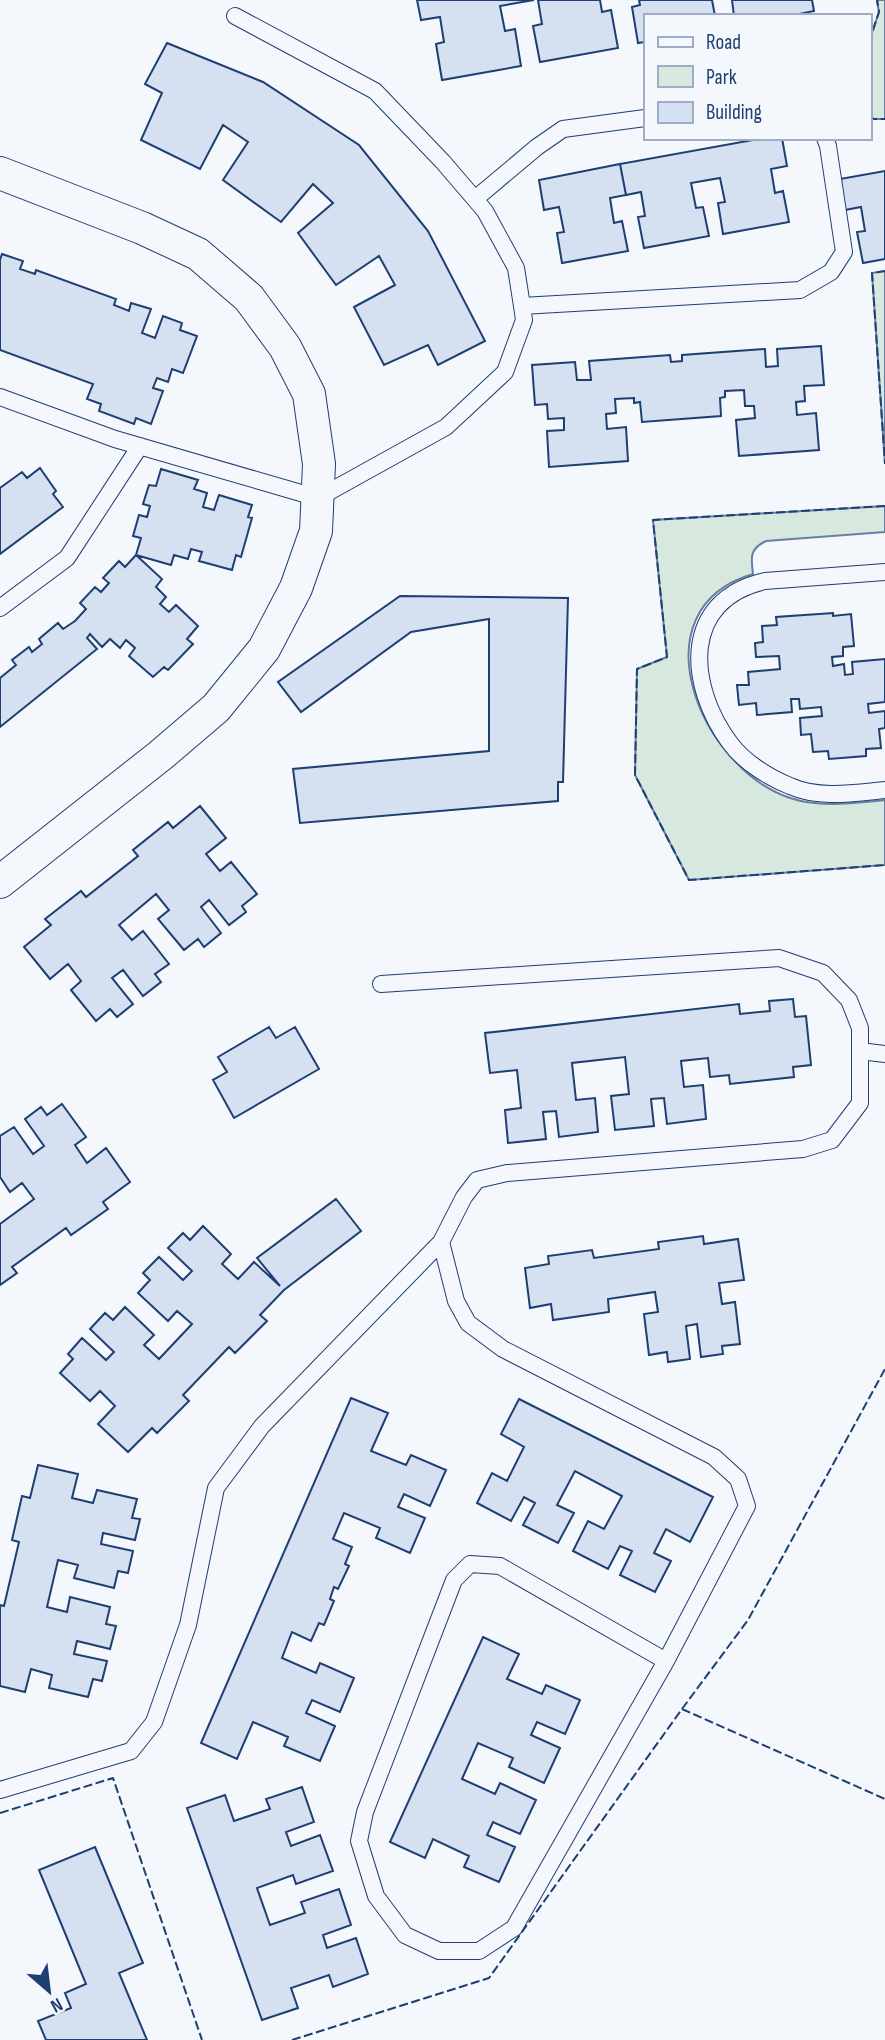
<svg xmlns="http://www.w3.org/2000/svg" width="885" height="2040" font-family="'Sofia Sans Condensed',sans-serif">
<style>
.green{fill:#d7e8df;stroke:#687fa3;stroke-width:2}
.building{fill:#d5e0f0;stroke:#1d3f73;stroke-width:2}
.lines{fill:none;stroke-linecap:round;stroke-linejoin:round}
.lane-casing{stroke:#1d3f73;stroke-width:18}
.street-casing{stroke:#1d3f73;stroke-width:34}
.lane{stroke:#f4f7fb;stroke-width:16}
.street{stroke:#f4f7fb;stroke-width:32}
.fence{stroke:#1d3f73;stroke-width:2;stroke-dasharray:9 3.5;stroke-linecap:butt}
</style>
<rect width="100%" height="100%" fill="#f4f7fb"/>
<path class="green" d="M877,0H885V119H874L869,116V42L879,12Z
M885,271V464L872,273Z
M885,506V532L766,541C749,549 751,558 753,574C634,609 700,768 790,798C820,808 854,803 885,800V865L689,880L635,775L637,669L667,657L653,520Z"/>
<path class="building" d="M417,0H534L500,6L505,31L515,29L521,66L442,80L436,44L444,42L440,17L421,20Z
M538,0H600L602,12L611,10L618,48L540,62L533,26L542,24Z
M639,0H712L715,16H645V42L638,43L632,7L640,5Z
M732,0H812L814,11L790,16H734Z
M167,43L263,82L359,145L428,231L485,341L438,365L428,345L384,365L354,307L395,285L379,256L336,285L298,233L333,203L313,184L281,222L223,180L248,142L223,125L200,169L141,140L162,93L145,84Z
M764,138H782L787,166L771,169L775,193L783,191L789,222L723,234L718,203L725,202L720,178L691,183L696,208L703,207L709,236L644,248L638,217L645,216L641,192L626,195L620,164Z
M620,164L626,195L610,198L614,223L622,221L628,251L562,263L557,233L564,232L559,207L544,210L539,180Z
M885,171V259L863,263L857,232L865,231L861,207L845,210L840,179Z
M2,254L23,261L20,269L35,274L36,270L116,299L114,305L129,311L131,303L151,309L142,333L155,338L163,316L182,323L180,330L197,336L183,373L172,369L168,382L157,378L153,388L163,391L151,424L136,418L134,424L99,411L101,404L87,399L93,384L0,350V260Z
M821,346L824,385L804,386L805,401L796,402L797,415L816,413L819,450L739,456L736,420L755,418L754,406H745L744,390L725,391V397L720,398L721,416L642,422L640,402L634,403V398L615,399L616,413L606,414L607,429L626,427L628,461L549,467L547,431L564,430V418L548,419L547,404L535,405L532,365L575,362L577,380H591L589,361L670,355L671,362L682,361V355L765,349L766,367L778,366L777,349Z
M40,468L56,491L53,494L63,507L0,554V488L22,472L27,478Z
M161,469L198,480L194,489L207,493L203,507L214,510L219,495L252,505L248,517L252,518L241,557L236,555L232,570L199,561L202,552L191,549L188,559L174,555L171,565L136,555L141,538L133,536L139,515L147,517L150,506L143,504L149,485L156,486Z
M136,555L162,579L156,587L166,597L160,604L169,612L176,605L198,626L187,639L193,644L168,670L164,667L153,677L129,656L135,648L126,640L120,648L110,639L102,647L90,634L87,638L97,649L0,727V678L16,665L12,660L29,647L32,652L42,644L39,639L58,623L63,629L75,621L86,609L80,603L95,587L101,592L109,583L103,578L119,561L125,567Z
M400,596L568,598L563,782H558V801L300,823L293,769L489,751V619L411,632L301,712L278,682Z
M833,613V616L851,614L854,646L843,647V656L832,657L833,666L844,664L845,675L853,674L852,662L885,659V702L868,704L869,713L885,711V728L879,729L881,748L866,749V756L829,759L828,751L813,752L811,734L801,735L800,718L822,716L821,707L800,709L799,699H791L792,712L757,715L756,703L739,705L737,685H749L748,672L780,669L779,656L756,657L755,643L763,642L762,626L777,625L776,617Z
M200,806L226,838L206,854L220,871L231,862L257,894L242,906L246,912L229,925L209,900L201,907L221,933L204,947L198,939L184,950L158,919L169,910L156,894L119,925L132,940L143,931L169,964L155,974L161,982L143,996L123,970L112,978L133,1004L117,1017L110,1009L96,1021L71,990L81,981L68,964L50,979L24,947L51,925L45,919L81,891L86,897L138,856L133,850L168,822L173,828Z
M793,999L795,1017L806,1016L811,1065L793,1067L794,1077L730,1084L729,1075L710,1077L708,1058L681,1061L684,1087L703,1085L706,1119L667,1124L664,1098L651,1099L654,1126L615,1130L611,1096L629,1094L625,1057L572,1063L576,1100L595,1098L598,1132L559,1137L556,1111L543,1112L546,1139L508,1143L505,1110L521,1108L517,1070L490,1073L485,1033L739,1004L740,1014L770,1011L769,1001Z
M269,1027L276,1038L295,1027L319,1069L234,1118L213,1080L227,1072L218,1057Z
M62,1104L86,1137L75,1145L87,1163L106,1148L130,1182L103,1202L108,1209L71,1235L66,1228L12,1267L17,1273L0,1285V1224L34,1199L22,1183L10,1192L0,1177V1136L14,1127L33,1154L44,1146L25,1119L41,1107L47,1115Z
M336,1199L361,1231L284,1290L260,1315L267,1321L235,1353L229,1347L183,1395L189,1401L157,1433L152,1428L128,1452L98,1424L115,1406L100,1391L90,1401L60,1373L73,1359L68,1354L82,1338L106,1360L114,1352L90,1329L105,1313L113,1320L125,1307L154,1335L144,1345L159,1359L192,1324L177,1311L168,1321L138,1293L150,1280L143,1273L159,1257L183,1280L192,1271L168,1248L183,1233L190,1240L203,1226L231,1254L222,1264L238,1279L254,1262L280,1286L257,1258Z
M703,1236L704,1244L738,1239L744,1280L719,1283L722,1304L735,1302L740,1344L722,1346L723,1354L701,1357L697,1324L686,1326L690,1359L668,1362L667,1352L649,1355L644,1314L658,1312L655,1292L608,1299L609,1312L553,1320L551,1304L530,1308L525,1268L549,1264L548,1256L592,1250L594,1258L659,1249L658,1242Z
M351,1398L388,1413L371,1451L406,1465L411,1455L446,1470L430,1506L404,1494L398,1507L425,1518L410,1553L376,1538L380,1528L344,1513L333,1539L352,1547L345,1564L349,1566L338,1589L334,1587L330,1599L334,1601L324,1625L319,1623L311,1641L292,1632L282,1658L316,1673L320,1663L354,1678L340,1712L312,1700L306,1713L335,1726L320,1761L284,1746L288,1737L253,1722L237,1759L201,1743Z
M519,1399L713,1497L690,1542L666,1529L654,1553L671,1561L655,1592L620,1575L632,1551L620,1546L608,1569L573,1551L588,1521L604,1529L622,1496L575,1471L557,1505L574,1513L558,1543L523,1525L535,1503L524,1497L511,1521L477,1503L492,1473L507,1481L524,1447L501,1434Z
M38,1465L78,1474L72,1498L93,1503L97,1490L137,1499L132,1518L140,1519L135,1540L103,1533L101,1544L133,1551L128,1573L118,1571L114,1588L74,1578L78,1565L58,1560L47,1607L67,1612L70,1597L110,1607L106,1624L116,1626L110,1649L77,1641L74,1654L107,1661L102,1681L93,1679L88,1697L49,1688L52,1675L31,1669L25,1692L0,1686V1605L4,1606L19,1542L12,1540L22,1496L30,1498Z
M483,1637L519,1654L507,1679L542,1694L546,1685L580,1700L565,1734L537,1722L531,1735L560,1748L544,1783L509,1767L513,1758L478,1743L462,1779L495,1794L500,1783L536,1800L520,1834L493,1822L487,1835L515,1847L499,1882L464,1867L469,1856L433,1839L425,1858L390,1842Z
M302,1787L314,1822L286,1832L291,1846L320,1835L333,1871L296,1884L293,1875L257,1888L270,1925L305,1913L301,1902L339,1889L351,1925L323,1935L327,1948L356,1938L368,1974L333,1987L329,1975L291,1988L298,2008L262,2020L187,1808L225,1795L234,1821L270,1809L266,1799Z
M95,1847L143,1963L119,1973L147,2040H46L38,2021L71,2008L65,1993L86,1984L39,1870Z"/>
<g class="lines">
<defs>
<path id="lane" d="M475,199L537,147L563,129L645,118
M522,306L800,290L831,272L844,252L828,146L825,138
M0,397L115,439L318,498L446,427L505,372L524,320L522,306L516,268L485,211L443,162L375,91L235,16
M885,572L765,581C681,600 687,685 730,743C744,762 768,777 790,786C819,799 854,793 885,790
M0,608L67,558L140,446
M860,1051L885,1054
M441,1242L456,1301L468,1323L503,1349L714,1457L738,1479L747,1506L666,1661L514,1928L479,1951H439L405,1935L376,1896L359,1841L365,1812L454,1580L470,1564L500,1566L666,1661
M0,1790L131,1751L154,1722L188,1625L216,1488L262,1426L441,1242L464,1197L477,1180L507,1173L803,1149L832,1140L860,1103V1028L849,1000L823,973L779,958L381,984"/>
<path id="street" d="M0,173L142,228L198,254L249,298L285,347L309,394L319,464L316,531L296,588L264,649L216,708L161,755L0,882"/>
</defs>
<use href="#lane" class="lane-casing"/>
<use href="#street" class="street-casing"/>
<use href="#lane" class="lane"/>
<use href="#street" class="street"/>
<path class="fence" d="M869,42L879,12L877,0
M869,116L874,119H885
M885,271L872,273L885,464
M885,506L653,520L667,657L637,669L635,775L689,880L885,865
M682,1709L748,1620L885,1369
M0,1813L113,1778L202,2040
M292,2040L489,1978L682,1709L885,1799"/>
</g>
<rect x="644" y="14" width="228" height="126" fill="#f4f7fb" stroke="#9eadc5" stroke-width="2"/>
<rect x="658" y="37" width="35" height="10" fill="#f4f7fb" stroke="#9eadc5" stroke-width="2"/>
<text x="706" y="49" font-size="21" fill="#1d3f73">Road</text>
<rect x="658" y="66" width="35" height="21" fill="#d7e8df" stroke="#9eadc5" stroke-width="2"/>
<text x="706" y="84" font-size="21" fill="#1d3f73">Park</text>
<rect x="658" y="102" width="35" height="21" fill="#d5e0f0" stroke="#9eadc5" stroke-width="2"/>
<text x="706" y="119" font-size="21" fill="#1d3f73">Building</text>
<g transform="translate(49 1991) rotate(152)" stroke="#f4f7fb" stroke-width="5" paint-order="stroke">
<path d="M0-5L12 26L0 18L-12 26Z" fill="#1d3f73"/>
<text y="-10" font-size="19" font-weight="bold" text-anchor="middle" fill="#1d3f73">N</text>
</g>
</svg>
